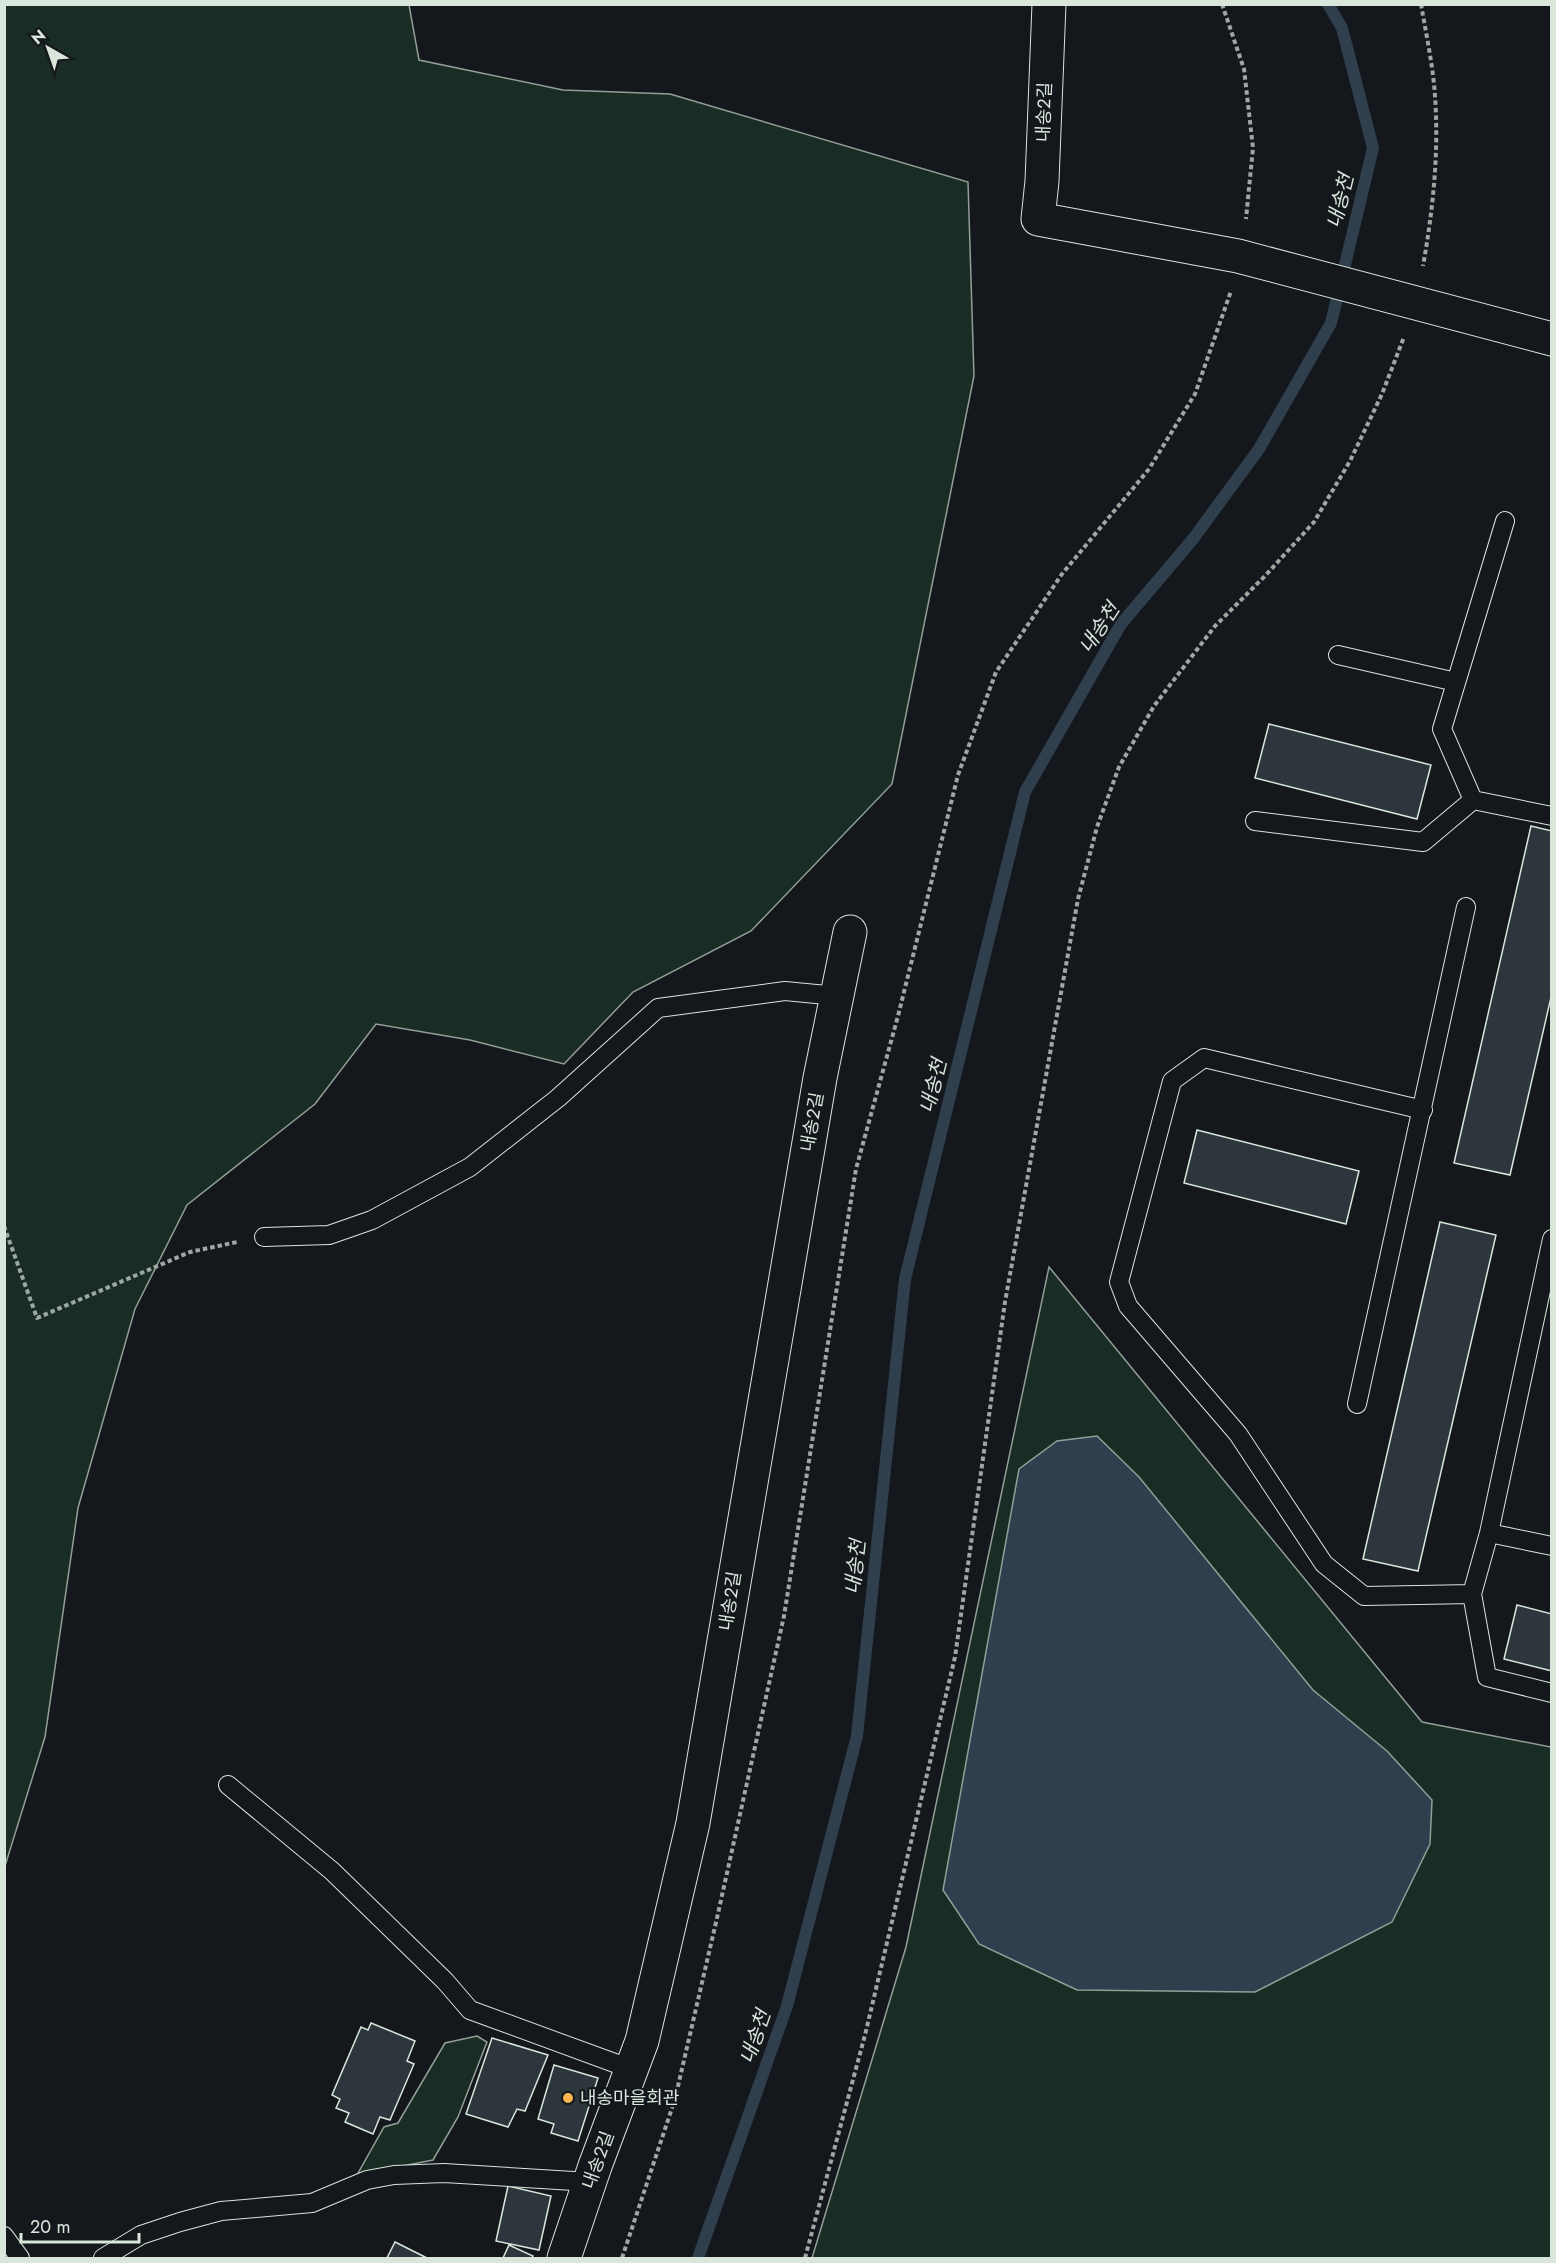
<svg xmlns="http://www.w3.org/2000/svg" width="1556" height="2263" font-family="Jost,'Noto Sans KR',sans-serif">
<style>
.green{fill:#1a2d24;stroke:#939e99;stroke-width:1.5}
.water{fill:#2f3f4d;stroke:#939e99;stroke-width:1.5}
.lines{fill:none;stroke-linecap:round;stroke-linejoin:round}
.stream{stroke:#2f3f4d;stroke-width:12}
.building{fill:#2c363c;stroke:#d8e6dc;stroke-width:1.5}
.lane-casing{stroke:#d8e6dc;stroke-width:20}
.street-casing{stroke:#d8e6dc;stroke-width:35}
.secondary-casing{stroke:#d8e6dc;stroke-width:35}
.path{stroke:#9da8a2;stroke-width:4;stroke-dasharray:4.5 3;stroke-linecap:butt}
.lane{stroke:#14181c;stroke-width:18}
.street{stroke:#14181c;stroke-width:33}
.secondary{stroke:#14181c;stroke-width:33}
.poi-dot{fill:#ffb74d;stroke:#14181c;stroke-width:2}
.labels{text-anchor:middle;stroke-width:4.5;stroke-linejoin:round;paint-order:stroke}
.street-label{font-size:18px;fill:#d8e6dc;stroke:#14181c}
.poi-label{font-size:18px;fill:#d8e6dc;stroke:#14181c;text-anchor:start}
.water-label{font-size:20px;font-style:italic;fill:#d8e6dc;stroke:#14181c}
</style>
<rect width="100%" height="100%" fill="#14181c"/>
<path class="green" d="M5,4L409,5L419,60L563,90L670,94L968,182L974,376L892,784L751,931L633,992L564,1064L470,1040L376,1024L315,1104L187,1205L135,1309L78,1508L45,1737L5,1866Z
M1049,1267L1422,1722L1551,1747V2258H812L906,1947Z
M477,2036L487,2042L458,2117L433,2160L357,2175L384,2127L398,2123L445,2043Z"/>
<path class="water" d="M1097,1436L1139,1477L1313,1690L1387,1751L1432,1800L1430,1844L1392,1922L1255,1992L1077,1990L979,1944L943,1890L1019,1469L1057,1441Z"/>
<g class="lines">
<path class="stream" d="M698,2258L787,2006L857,1736L905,1279L1025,792L1121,624L1193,539L1259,449L1331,323L1373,148L1342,28L1328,4"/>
</g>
<path class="building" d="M1269,724L1431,765L1417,819L1255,778Z
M1531,826L1552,831V993L1510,1175L1454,1163Z
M1197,1130L1359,1171L1346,1224L1184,1183Z
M1440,1222L1496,1235L1418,1571L1363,1559Z
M1517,1605L1552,1614V1671L1504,1659Z
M371,2023L415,2041L407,2061L414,2064L390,2120L380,2117L373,2134L345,2122L349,2113L336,2108L340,2099L332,2095L361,2027L368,2030Z
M492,2038L548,2055L525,2111L517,2109L508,2127L466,2114Z
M554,2065L598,2078L578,2141L551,2133L554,2124L538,2119Z
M508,2186L551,2196L539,2250L496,2241Z
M395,2242L427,2258H387Z
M509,2245L533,2256L532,2258H503Z"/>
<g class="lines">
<defs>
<path id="lane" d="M1505,521L1442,729L1473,800L1552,816
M1338,655L1456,682
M1255,821L1423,842L1473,800
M1423,1110L1204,1058L1172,1081L1119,1282L1128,1306L1238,1434L1324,1564L1364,1596L1472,1594
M264,1237L329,1235L372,1220L470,1167L558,1098L658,1008L785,991L837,996
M1552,1239L1489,1533L1472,1594L1487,1677L1552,1693
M1357,1404L1466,907
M1489,1533L1552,1546
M228,1785L332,1871L445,1981L470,2010L631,2069
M4,2236L20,2258
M103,2258L141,2235L180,2222L221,2211L312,2203L367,2180L394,2175L444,2173L590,2182"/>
<path id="street" d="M564,2258L595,2166L642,2041L693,1823L820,1078L850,932"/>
<path id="secondary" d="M1049,4L1042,181L1038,219L1238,256L1552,339"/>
</defs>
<use href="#lane" class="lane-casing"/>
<use href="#street" class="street-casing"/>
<use href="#secondary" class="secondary-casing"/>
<path class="path" d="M1222,4L1244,69L1253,148L1246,219
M1421,4C1426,34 1433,65 1435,96C1439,153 1433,210 1423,266
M4,1226L37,1318L190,1252L237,1242
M622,2258L675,2099L717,1918L784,1616L856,1169L898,1016L958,775L996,672L1062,574L1149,469L1195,394L1231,291
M805,2258L865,2035L955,1657L1005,1302L1078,899L1097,827L1119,767L1154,706L1215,626L1265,576L1314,522L1350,461L1382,394L1404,337"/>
<use href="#lane" class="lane"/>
<use href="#street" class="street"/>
<use href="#secondary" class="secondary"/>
</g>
<circle class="poi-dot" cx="568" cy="2098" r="6"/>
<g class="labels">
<g class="street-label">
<text transform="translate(1044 112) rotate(-88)" y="6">내송2길</text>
<text transform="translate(812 1122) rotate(-80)" y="6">내송2길</text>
<text transform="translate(730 1601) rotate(-81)" y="6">내송2길</text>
<text transform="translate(598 2160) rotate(-70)" y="6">내송2길</text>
</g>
<g class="poi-label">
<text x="580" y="2104">내송마을회관</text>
</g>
<g class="water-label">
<text transform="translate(1340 201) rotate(-76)" y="7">내송천</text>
<text transform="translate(1099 628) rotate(-57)" y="7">내송천</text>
<text transform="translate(933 1086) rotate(-76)" y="7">내송천</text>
<text transform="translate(855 1567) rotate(-84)" y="7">내송천</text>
<text transform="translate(755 2037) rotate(-71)" y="7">내송천</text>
</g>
</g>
<rect width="1556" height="2263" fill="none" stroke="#d8e6dc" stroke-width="12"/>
<g transform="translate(48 48) rotate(320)" stroke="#14181c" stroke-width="4.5" paint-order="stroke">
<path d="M0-4.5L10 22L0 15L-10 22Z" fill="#d8e6dc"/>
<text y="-9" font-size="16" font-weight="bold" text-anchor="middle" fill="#d8e6dc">N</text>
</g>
<path d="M21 2233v9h118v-9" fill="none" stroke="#d8e6dc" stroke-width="3"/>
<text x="30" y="2233" font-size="18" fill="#d8e6dc" stroke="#14181c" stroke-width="4.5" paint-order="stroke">20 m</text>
</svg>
